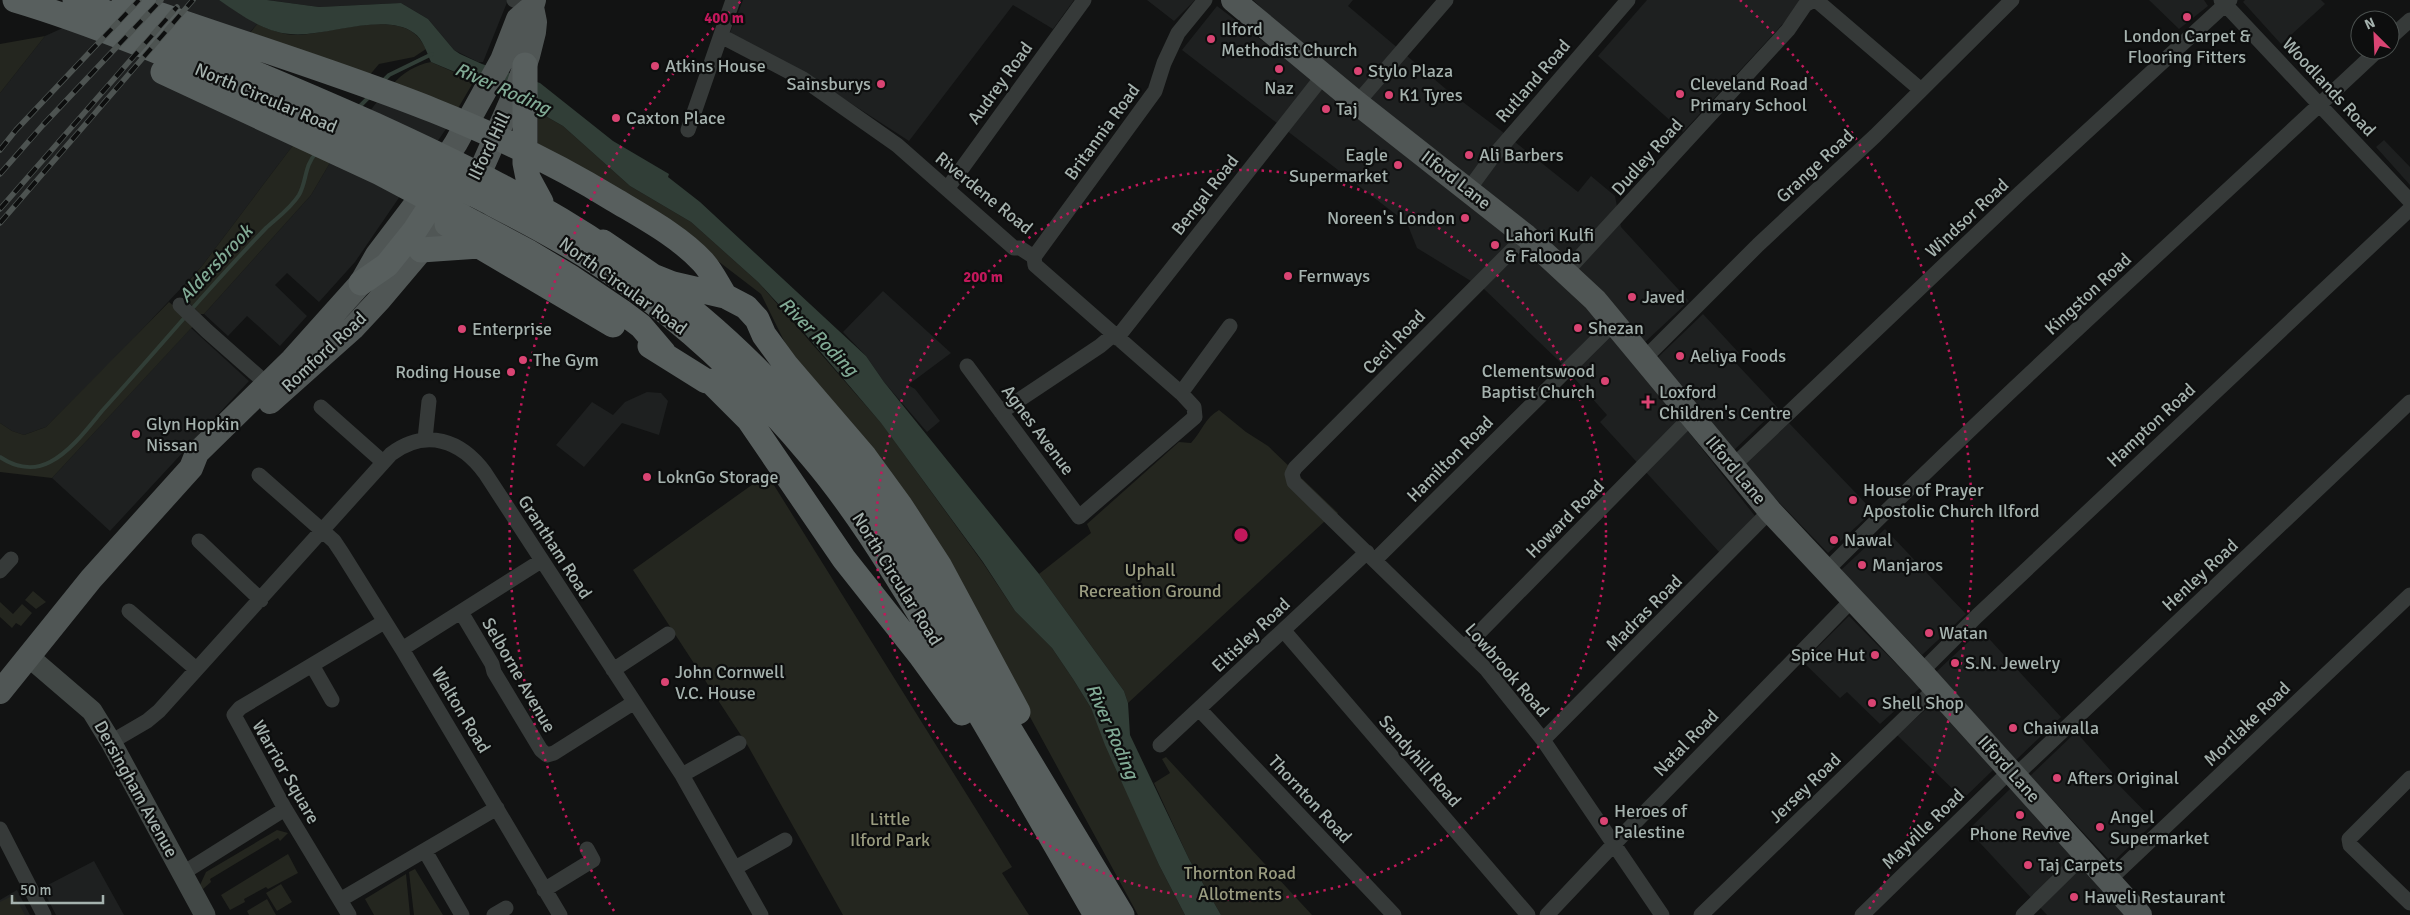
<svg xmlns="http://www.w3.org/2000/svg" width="2410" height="915" font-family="Signika,sans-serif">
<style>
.built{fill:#1e2020}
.green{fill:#24261f}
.water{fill:#313e37}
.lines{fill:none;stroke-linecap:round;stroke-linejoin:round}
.stream{stroke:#313e37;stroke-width:4}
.minor{stroke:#363a39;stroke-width:15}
.secondary{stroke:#424846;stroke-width:21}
.primary{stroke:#505655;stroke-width:24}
.trunk{stroke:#585f5e;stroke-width:25}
.rail-casing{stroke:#4d5351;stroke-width:5.5}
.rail{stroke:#0d0e0e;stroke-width:4;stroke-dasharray:11;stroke-linecap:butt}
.ring{fill:none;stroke:#c2185b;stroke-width:2.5;stroke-dasharray:2.5 5}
.poi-dot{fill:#da4473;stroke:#0d0e0e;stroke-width:2}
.labels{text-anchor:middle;stroke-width:4.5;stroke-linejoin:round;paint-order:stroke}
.poi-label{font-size:18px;fill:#a5b2ae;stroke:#0d0e0e;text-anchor:start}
.street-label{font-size:18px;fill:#a5b2ae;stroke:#0d0e0e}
.park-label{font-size:18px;fill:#999b7f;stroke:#0d0e0e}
.water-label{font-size:19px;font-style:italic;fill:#80a994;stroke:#0d0e0e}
.centre{fill:#c2185b;stroke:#0d0e0e;stroke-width:2.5}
.ring-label{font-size:15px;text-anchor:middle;font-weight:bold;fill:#c2185b;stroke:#0d0e0e;stroke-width:4.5;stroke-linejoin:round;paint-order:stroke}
</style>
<rect width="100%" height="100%" fill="#121313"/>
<path class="built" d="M125,0H219L257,24L193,98L294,144L202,266L117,356L46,427L24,435L12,431L0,423V93L45,36Z
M267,0H508L483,62H478L454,50L428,19L401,3L319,7Z
M743,0H1074L1053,29L1013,5L909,141L801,71L730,33Z
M1147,0H1195L1174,21Z
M1253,0H1353L1348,6L1393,44L1447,90L1500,130L1578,192L1591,176L1615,196L1621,227L1689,301L1643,344L1593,289L1458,167L1316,59Z
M1647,0H1801L1803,2L1683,132L1598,56Z
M2149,0H2204L2208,6L2179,29Z
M2245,0H2321L2325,4L2281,44L2243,2Z
M1217,6L1404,149L1502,229L1602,322L1755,516L1720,553L1600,422L1607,415L1559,361L1484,289L1417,248L1407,223L1182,50Z
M380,98L448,126L355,262L319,302L287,273L275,285L307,316L280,346L247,316L228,336L204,314L311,195L331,161Z
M2384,140L2410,167V185L2376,147Z
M883,291L951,353L908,385L915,389L940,421L927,432L884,382L866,356L843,332Z
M1703,314L1739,353L1733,360L1778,408L1732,452L1654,361Z
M191,328L249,381L110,531L52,478Z
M647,392L661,393L668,401L659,435L622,423L584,467L556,445L592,402L613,415L625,402Z
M1789,423L1873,511L1828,553L1744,466Z
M1885,529L1966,614L1922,655L1841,570Z
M1849,616L1920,688L1880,724L1847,692L1840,698L1803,662Z
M1981,630L2061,717L2016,760L1936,672Z
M1933,703L1993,770L1963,799L1897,735Z
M2076,732L2119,780L2117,783L2155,822L2112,863L2030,776Z
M2010,789L2044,824L2126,915H2047L1968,830Z
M94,861L124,915H56L42,888Z
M17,890L30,915H0V900Z"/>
<path class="green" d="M257,24C270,30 283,35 298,35C327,34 390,12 415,34C420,38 423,44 426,49L414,57L379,64L368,77L247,37Z
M45,36L0,93V44Z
M431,62L474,81L457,110L393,84C403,73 415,65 431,62Z
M538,112L563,126L630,186L691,222L758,282L882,424L983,563L1015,611L1052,648L1073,679L1091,708L1159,865L1185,915H1138L1012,684L790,353L761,294L684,235L538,146Z
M294,144L331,161L311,195L204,314H200L183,296L184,286L202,266Z
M169,302L195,324L52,478L0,472V423L12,431L24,435L46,427Z
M1219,410L1246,432L1268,446L1338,513L1329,524L1325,521L1128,703L1124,691L1039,574L1091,533L1087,524L1179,442L1191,443C1202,431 1205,418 1219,410Z
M767,474L1012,867L1002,873L1029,915H843L748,746L633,570Z
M33,591L46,602L36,609L25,600Z
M0,602L13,614L22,604L32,613L21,626L16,623L12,628L0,617Z
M1166,757L1312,915H1221L1189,859L1154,783L1170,773L1162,759Z
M277,830L288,833L280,841L278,838L210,879L211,882L203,889L200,885L206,872Z
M288,854L298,873L268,889L266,887L244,899L245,902L230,910L221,895Z
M415,869L443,915H414L409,872Z
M406,874L410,915H374L365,899Z
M281,884L292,902L277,911L266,893Z
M14,895L25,915H0V902Z
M267,899L276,915H249L247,911Z"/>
<path class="water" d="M219,0H267L319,7L401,3L428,19L454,50L460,54L482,64L540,83L613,141L669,174L668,177L700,202L866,356L884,382L1039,574L1124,691L1128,703L1130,735L1189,859L1221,915H1185L1159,865L1105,745L1091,708L1073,679L1052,648L1015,611L983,562L881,423L795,322L758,282L691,222L630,186L563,126L505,93L431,62C427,53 423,39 414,33C384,11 324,38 290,34C264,32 241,15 219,0Z"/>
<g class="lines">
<path class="stream" d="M382,82L389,75L432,54
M358,108L369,97
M190,311C215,283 240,255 266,228C277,218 291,208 299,195C307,181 304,166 316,153
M0,457C15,467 33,471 50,462C70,452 88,428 102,411C130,380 158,348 186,316"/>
<path class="minor" d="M514,0L532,7
M1816,0L1921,90
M2221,0L2410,201
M721,36L803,79L897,145L1014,248H1020L1034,257
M2390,38L2410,20
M1357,103L1446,0
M688,130L733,0
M947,189L1084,0
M1469,189L1491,159L1628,0
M1526,236L1295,468L1292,474L1294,482L1487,670L1543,740L1662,915
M1034,257L1155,91L1164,63L1178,33L1205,0
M1566,272L1788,30L1805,5L1814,0
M180,305L207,331L274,390
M1117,338L1323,76
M1644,359L1758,245L1875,136L2012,0
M967,366L1079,517L1195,417L1194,407L1181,393L1035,265L1034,257
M1181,393L1230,326
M321,407L383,462
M1001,412L1100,346L1113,335
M425,439L429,401
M1733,466L2020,193L2230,0
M259,475L334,541L342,553L402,649L560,915
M199,541L261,600
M1375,560L1615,322
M1827,570C2005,391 2194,223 2378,50
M0,571L11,559
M129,611L196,669
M461,612L492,664L494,672L541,750L547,755L554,753L633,703
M1284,631L1528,915
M1465,647L1691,417
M402,649L541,561
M312,665L332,700
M613,670L668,634
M1921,672L1977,616L2410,209
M1199,709L1394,915
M1543,740L1770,511
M111,742L147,721L159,711L391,454C426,428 461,440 485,473L682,775L761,915
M1160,745L1367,552
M682,775L739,743
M2015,776L2410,402
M2410,778L2349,839L2350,845L2410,903
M0,829L44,915
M425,851L462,915
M735,868L785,840
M183,873L285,809
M2110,879L2410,595
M544,890L593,860L587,849
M340,900L497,808
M349,915L285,809L234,715L240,708L384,622
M494,915L506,908
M1547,915L1614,844L1853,599
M1701,915L1936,688
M1862,915L2011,770
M2023,915L2086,853"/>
<path class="secondary" d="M28,656L92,711L111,742L205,915"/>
<path class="primary" d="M1233,0L1357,103L1526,236L1595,300L1770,511L1921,672L2140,915
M270,402L353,328L380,299L435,234L481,170L518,86L528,56L534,32L535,22L532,7L534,0
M0,692L91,579L191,468L197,453L292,360L361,283L377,255L418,201L456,143L502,60L518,19L532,7"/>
<path class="trunk" d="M15,0C99,25 181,61 262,96C337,128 411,162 483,199C525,221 566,242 605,268C683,319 753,386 812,457C858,511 895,574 932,634C988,727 1042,821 1096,915
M75,0C176,40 276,81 375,125C458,163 538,202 614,254
M124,2C290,62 461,105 613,199C643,217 679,236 703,262C712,272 718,285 725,296
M525,65V163L528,178L541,202
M163,72L380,173L527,251L572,278L621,311L641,326L664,353
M447,224L479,246L613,325
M603,242L653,276L673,284L725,296L746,307L757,319L764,335L786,365L865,457L900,505L939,565L1018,712
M421,250L479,246
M645,275C745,344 826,438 894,538L1122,915
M361,283L387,265L415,230L455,168
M650,346L706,381L727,382
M712,383L749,420L844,559L920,655L962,713"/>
<defs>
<path id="rail" d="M0,150L16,130L139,0
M0,174L43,125L161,0
M0,209L177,7
M0,223L193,0"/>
</defs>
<use href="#rail" class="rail-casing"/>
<use href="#rail" class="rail"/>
</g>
<g class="ring">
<circle cx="1241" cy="535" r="365"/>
<path d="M614 911A731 731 0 0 1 742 0M1740 0A731 731 0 0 1 1868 911"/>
</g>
<g class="poi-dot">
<circle cx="2187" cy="17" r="5"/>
<circle cx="1211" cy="39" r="5"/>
<circle cx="655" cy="66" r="5"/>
<circle cx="1279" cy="69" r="5"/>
<circle cx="1358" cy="71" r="5"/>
<circle cx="881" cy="84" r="5"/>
<circle cx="1680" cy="94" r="5"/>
<circle cx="1389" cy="95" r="5"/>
<circle cx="1326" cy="109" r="5"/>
<circle cx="616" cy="118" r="5"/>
<circle cx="1469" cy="155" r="5"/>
<circle cx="1398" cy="165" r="5"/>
<circle cx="1465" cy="218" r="5"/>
<circle cx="1495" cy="245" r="5"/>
<circle cx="1288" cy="276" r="5"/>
<circle cx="1632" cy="297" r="5"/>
<circle cx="1578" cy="328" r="5"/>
<circle cx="462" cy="329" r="5"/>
<circle cx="1680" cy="356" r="5"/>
<circle cx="523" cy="360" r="5"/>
<circle cx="511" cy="372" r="5"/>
<circle cx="1605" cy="381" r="5"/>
<path d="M1645.5 394.5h5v5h5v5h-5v5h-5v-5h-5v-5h5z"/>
<circle cx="136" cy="434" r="5"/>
<circle cx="647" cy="477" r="5"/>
<circle cx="1853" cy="500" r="5"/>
<circle cx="1834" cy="540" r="5"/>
<circle cx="1862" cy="565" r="5"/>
<circle cx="1929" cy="633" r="5"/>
<circle cx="1875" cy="655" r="5"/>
<circle cx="1955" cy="663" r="5"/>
<circle cx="665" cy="682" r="5"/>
<circle cx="1872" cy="703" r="5"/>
<circle cx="2013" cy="728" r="5"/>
<circle cx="2057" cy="778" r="5"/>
<circle cx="2020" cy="815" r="5"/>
<circle cx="1604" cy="821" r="5"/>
<circle cx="2100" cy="827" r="5"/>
<circle cx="2028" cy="865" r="5"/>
<circle cx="2074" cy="897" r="5"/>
</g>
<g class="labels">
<g class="poi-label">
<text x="1221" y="35">Ilford<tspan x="1221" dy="21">Methodist Church</tspan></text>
<text x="2187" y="42" text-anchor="middle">London Carpet &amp;<tspan x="2187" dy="21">Flooring Fitters</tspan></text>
<text x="665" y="72">Atkins House</text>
<text x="1368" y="77">Stylo Plaza</text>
<text x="871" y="90" text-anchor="end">Sainsburys</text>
<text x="1690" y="90">Cleveland Road<tspan x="1690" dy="21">Primary School</tspan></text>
<text x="1279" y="94" text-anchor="middle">Naz</text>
<text x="1399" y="101">K1 Tyres</text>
<text x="1336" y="115">Taj</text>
<text x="626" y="124">Caxton Place</text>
<text x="1388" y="161" text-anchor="end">Eagle<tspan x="1388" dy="21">Supermarket</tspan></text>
<text x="1479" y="161">Ali Barbers</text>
<text x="1455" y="224" text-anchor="end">Noreen's London</text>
<text x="1505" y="241">Lahori Kulfi<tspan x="1505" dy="21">&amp; Falooda</tspan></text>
<text x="1298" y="282">Fernways</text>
<text x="1642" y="303">Javed</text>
<text x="1588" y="334">Shezan</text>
<text x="472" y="335">Enterprise</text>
<text x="1690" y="362">Aeliya Foods</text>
<text x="533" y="366">The Gym</text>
<text x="1595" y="377" text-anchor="end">Clementswood<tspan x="1595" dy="21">Baptist Church</tspan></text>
<text x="501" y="378" text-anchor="end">Roding House</text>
<text x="1659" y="398">Loxford<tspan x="1659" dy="21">Children's Centre</tspan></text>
<text x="146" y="430">Glyn Hopkin<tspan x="146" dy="21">Nissan</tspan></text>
<text x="657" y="483">LoknGo Storage</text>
<text x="1863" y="496">House of Prayer<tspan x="1863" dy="21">Apostolic Church Ilford</tspan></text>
<text x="1844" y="546">Nawal</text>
<text x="1872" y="571">Manjaros</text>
<text x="1939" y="639">Watan</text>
<text x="1865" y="661" text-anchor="end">Spice Hut</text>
<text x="1965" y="669">S.N. Jewelry</text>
<text x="675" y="678">John Cornwell<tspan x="675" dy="21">V.C. House</tspan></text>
<text x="1882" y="709">Shell Shop</text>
<text x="2023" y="734">Chaiwalla</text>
<text x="2067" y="784">Afters Original</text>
<text x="1614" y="817">Heroes of<tspan x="1614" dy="21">Palestine</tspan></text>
<text x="2110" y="823">Angel<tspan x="2110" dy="21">Supermarket</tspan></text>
<text x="2020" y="840" text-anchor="middle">Phone Revive</text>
<text x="2038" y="871">Taj Carpets</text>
<text x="2084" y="903">Haweli Restaurant</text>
</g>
<g class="street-label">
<text transform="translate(1533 81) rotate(-49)" y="6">Rutland Road</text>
<text transform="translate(1000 83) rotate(-54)" y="6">Audrey Road</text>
<text transform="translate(2329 87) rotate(47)" y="6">Woodlands Road</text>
<text transform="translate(266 98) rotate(23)" y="6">North Circular Road</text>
<text transform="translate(1102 132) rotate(-54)" y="6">Britannia Road</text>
<text transform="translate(489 146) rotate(-64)" y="6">Ilford Hill</text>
<text transform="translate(1647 157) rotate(-48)" y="6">Dudley Road</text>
<text transform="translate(1815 166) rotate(-43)" y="6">Grange Road</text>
<text transform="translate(1456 180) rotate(38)" y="6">Ilford Lane</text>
<text transform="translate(984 193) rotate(39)" y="6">Riverdene Road</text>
<text transform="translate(1205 195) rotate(-52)" y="6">Bengal Road</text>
<text transform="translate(1967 218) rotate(-43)" y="6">Windsor Road</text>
<text transform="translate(623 286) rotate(36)" y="6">North Circular Road</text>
<text transform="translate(2088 294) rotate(-43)" y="6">Kingston Road</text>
<text transform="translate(1394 342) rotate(-46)" y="6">Cecil Road</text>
<text transform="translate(324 352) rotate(-43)" y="6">Romford Road</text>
<text transform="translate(2151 425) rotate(-43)" y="6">Hampton Road</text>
<text transform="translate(1038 430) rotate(53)" y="6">Agnes Avenue</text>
<text transform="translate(1450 459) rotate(-45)" y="6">Hamilton Road</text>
<text transform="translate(1736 470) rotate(50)" y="6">Ilford Lane</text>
<text transform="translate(1565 519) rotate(-45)" y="6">Howard Road</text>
<text transform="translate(555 547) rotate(57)" y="6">Grantham Road</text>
<text transform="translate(2200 575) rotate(-43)" y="6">Henley Road</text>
<text transform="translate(897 579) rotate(58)" y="6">North Circular Road</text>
<text transform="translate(1644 613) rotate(-45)" y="6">Madras Road</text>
<text transform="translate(1251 635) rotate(-43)" y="6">Eltisley Road</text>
<text transform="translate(1507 670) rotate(49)" y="6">Lowbrook Road</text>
<text transform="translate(519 675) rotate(60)" y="6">Selborne Avenue</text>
<text transform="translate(461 710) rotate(59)" y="6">Walton Road</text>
<text transform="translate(2247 724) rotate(-44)" y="6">Mortlake Road</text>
<text transform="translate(1686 743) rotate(-46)" y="6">Natal Road</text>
<text transform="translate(1420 761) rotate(49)" y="6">Sandyhill Road</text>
<text transform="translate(2009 769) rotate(48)" y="6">Ilford Lane</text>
<text transform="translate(286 772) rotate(60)" y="6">Warrior Square</text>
<text transform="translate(1805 788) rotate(-44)" y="6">Jersey Road</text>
<text transform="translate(136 789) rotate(61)" y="6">Dersingham Avenue</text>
<text transform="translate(1310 799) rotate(47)" y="6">Thornton Road</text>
<text transform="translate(1923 829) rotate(-44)" y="6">Mayville Road</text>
</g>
<g class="park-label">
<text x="1150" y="576">Uphall<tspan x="1150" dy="21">Recreation Ground</tspan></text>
<text x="890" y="825">Little<tspan x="890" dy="21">Ilford Park</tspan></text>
<text x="1240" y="879">Thornton Road<tspan x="1240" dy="21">Allotments</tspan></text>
</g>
<g class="water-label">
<text transform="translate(503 88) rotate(24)" y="7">River Roding</text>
<text transform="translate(215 263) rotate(-47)" y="7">Aldersbrook</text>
<text transform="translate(819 336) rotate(45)" y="7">River Roding</text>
<text transform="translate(1113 731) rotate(66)" y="7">River Roding</text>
</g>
</g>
<circle cx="1241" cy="535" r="8" class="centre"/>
<g class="ring-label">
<text x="724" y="23">400 m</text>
<text x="983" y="282">200 m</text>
</g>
<g transform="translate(2375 35) rotate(336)"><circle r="24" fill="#0d0e0e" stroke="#4a504e"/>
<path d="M0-4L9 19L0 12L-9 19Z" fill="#da4473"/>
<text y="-8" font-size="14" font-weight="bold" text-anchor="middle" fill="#a5b2ae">N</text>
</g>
<path d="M12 895v8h91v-8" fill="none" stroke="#a5b2ae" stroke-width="2.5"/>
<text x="20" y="895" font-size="15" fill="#a5b2ae" stroke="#0d0e0e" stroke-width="4" paint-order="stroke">50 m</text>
</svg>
